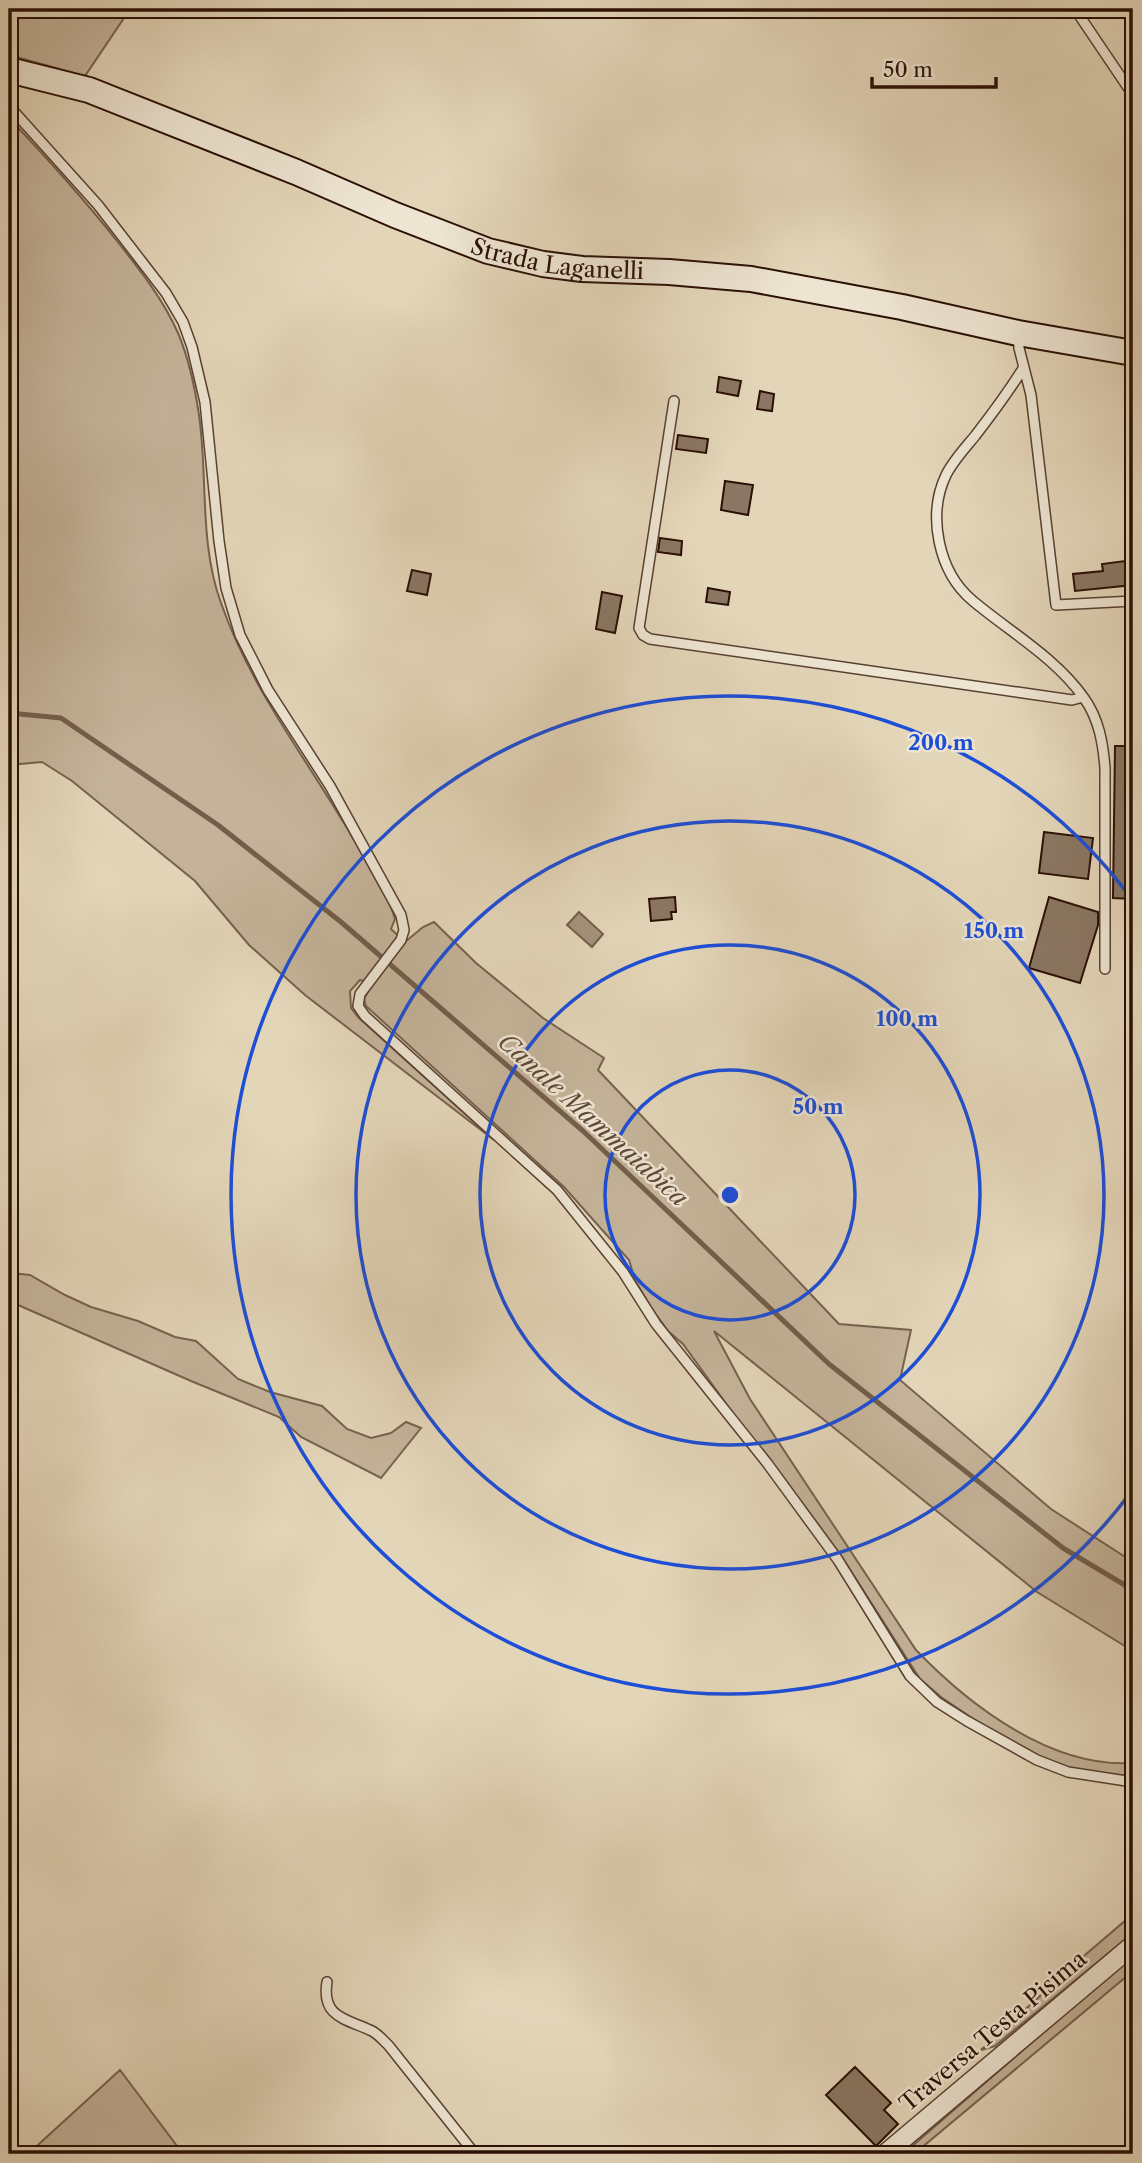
<svg xmlns="http://www.w3.org/2000/svg" width="1142" height="2163" font-family="'Libre Caslon Text',serif">
<style>
.green{fill:#c4b399;stroke:#77614e;stroke-width:2}
.water{fill:#a4927b;stroke:#735e4b;stroke-width:2}
.lines{fill:none;stroke-linecap:round;stroke-linejoin:round}
.stream{stroke:#735e4b;stroke-width:5}
.building{fill:#8a7662;stroke:#2a0f04;stroke-width:2}
.lane-casing{stroke:#584031;stroke-width:12}
.street-casing{stroke:#584031;stroke-width:21}
.secondary-casing{stroke:#2a0f04;stroke-width:28}
.lane{stroke:#ede4d1;stroke-width:9}
.street{stroke:#ede4d1;stroke-width:18}
.secondary{stroke:#ede4d1;stroke-width:24}
.ring{fill:none;stroke:#1d4ed8;stroke-width:3.5}
.labels{text-anchor:middle;stroke-width:5;stroke-linejoin:round;paint-order:stroke}
.street-label{font-size:23px;fill:#2a0f04;stroke:#ede4d1}
.water-label{font-size:24px;font-style:italic;fill:#614a3a;stroke:#ede4d1}
.centre{fill:#1d4ed8;stroke:#ede4d1;stroke-width:3.5}
.ring-label{font-size:21px;text-anchor:middle;font-weight:bold;fill:#1d4ed8;stroke:#ede4d1;stroke-width:5;stroke-linejoin:round;paint-order:stroke}
</style>
<rect width="100%" height="100%" fill="#e3d5b8"/>
<filter id="stains"><feTurbulence type="fractalNoise" baseFrequency=".00286" numOctaves="4"/><feColorMatrix values="0 0 0 0 .2 0 0 0 0 .09 0 0 0 0 .02 0 0 0 .5 -.17"/></filter>
<radialGradient id="worn" r=".72"><stop offset=".6" stop-color="#630" stop-opacity="0"/><stop offset="1" stop-color="#630" stop-opacity=".3"/></radialGradient>
<path class="green" d="M9,9H130L85,76L9,55Z
M9,118C47,158 83,198 117,241C140,270 163,299 178,333C189,359 195,388 199,415C208,477 199,543 221,603C249,683 296,744 339,815C358,845 374,876 391,907L395,919L391,929L405,942L423,927L434,922L476,963L543,1018L604,1058L598,1070L839,1324L911,1330L900,1380L1051,1509L1133,1562V1651L1037,1592L714,1331L750,1399L916,1650C970,1706 1051,1768 1133,1763V1777L1070,1768L1038,1756L978,1722L941,1697L920,1679L840,1554L771,1461L735,1416L683,1344L668,1331L650,1306L635,1280L629,1260L564,1187L366,1006L364,999L372,984L360,980L350,991L351,1008L358,1017L494,1140L305,995L249,945L195,881L72,781L42,762L9,765Z
M9,1270L11,1273L30,1275L65,1295L91,1307L138,1321L175,1337L196,1341L238,1379L270,1392L322,1406L347,1429L371,1438L391,1433L406,1422L421,1428L381,1478L301,1437L279,1417L191,1381L9,1301Z
M1133,1914V1933L995,2046L981,2050L1078,1961Z
M1133,1955V1971L914,2154H903Z
M120,2070L183,2154H28Z"/>
<path class="water" d="M579,912L603,934L592,947L567,925Z"/>
<g class="lines">
<path class="stream" d="M9,713L61,718L218,825L341,922L583,1131L829,1364L1063,1548L1133,1590"/>
</g>
<path class="building" d="M719,377L741,381L738,396L717,392Z
M760,391L774,394L772,411L757,409Z
M678,435L708,439L706,453L676,449Z
M725,481L753,485L748,515L721,510Z
M660,538L682,541L681,555L658,552Z
M1125,561L1126,565L1133,564V585L1075,591L1073,574L1103,571L1102,564Z
M412,570L431,574L427,595L407,591Z
M708,588L730,592L728,605L706,602Z
M602,592L622,596L615,633L596,629Z
M1115,746H1133V899L1113,898Z
M1044,832L1093,838L1088,879L1039,873Z
M675,897L676,912H671L672,919L651,921L649,899Z
M1049,897L1098,912V925L1080,983L1029,968Z
M855,2067L891,2103L884,2110L898,2124L876,2146L826,2095Z"/>
<g class="lines">
<defs>
<path id="lane" d="M1075,9L1133,95
M9,106L98,205L166,293L183,322L192,347L205,402L219,541L226,588L240,635L268,690L330,786L401,915L404,930L401,940L360,994L358,1006L365,1016L557,1190L623,1272L656,1324L767,1463L838,1560L910,1676L937,1702L967,1721L1037,1760L1068,1772L1133,1782
M1018,335L1019,348L1031,395L1056,605L1133,601
M1024,367C1009,391 992,414 975,436C965,448 953,461 946,475C927,515 938,572 973,601C1010,632 1056,658 1084,698C1099,719 1103,743 1105,768V969
M674,401L639,628L643,635L650,639L1072,700L1083,697
M327,1982C321,2018 347,2019 372,2031C378,2034 384,2041 389,2046L475,2154"/>
<path id="street" d="M885,2154L1133,1945"/>
<g id="secondary">
<path id="s1" d="M9,70L89,90L296,172L395,215L488,251L543,264L582,269L669,272L751,279L902,307L1018,333L1133,353"/>
</g>
</defs>
<use href="#lane" class="lane-casing"/>
<use href="#street" class="street-casing"/>
<use href="#secondary" class="secondary-casing"/>
<use href="#lane" class="lane"/>
<use href="#street" class="street"/>
<use href="#secondary" class="secondary"/>
</g>
<g class="ring">
<circle cx="730" cy="1195" r="125"/>
<circle cx="730" cy="1195" r="250"/>
<circle cx="730" cy="1195" r="374"/>
<path d="M1131 1492A499 499 0 1 1 1131 898"/>
</g>
<g class="labels">
<g class="street-label">
<text dy="8" stroke="none"><textPath href="#s1" startOffset="583">Strada Laganelli</textPath></text>
<text transform="translate(993 2031) rotate(-40)" y="8">Traversa Testa Pisima</text>
</g>
<g class="water-label">
<text transform="translate(593 1120) rotate(42)" y="8">Canale Mammaiabica</text>
</g>
</g>
<circle cx="730" cy="1195" r="10" class="centre"/>
<g class="ring-label">
<text x="941" y="750">200 m</text>
<text x="994" y="938">150 m</text>
<text x="907" y="1026">100 m</text>
<text x="818" y="1114">50 m</text>
</g>
<rect width="1142" height="2163" fill="none" stroke="#e3d5b8" stroke-width="35"/>
<rect x="10" y="10" width="1121" height="2142" fill="none" stroke="#2a0f04" stroke-width="3.5"/>
<rect x="18" y="18" width="1107" height="2128" fill="none" stroke="#2a0f04" stroke-width="2"/>
<path d="M872 77v10h124v-10" fill="none" stroke="#2a0f04" stroke-width="3.5"/>
<text x="883" y="77" font-size="21" fill="#2a0f04" stroke="#ede4d1" stroke-width="5" paint-order="stroke">50 m</text>
<rect width="100%" height="100%" filter="url(#stains)"/>
<rect width="100%" height="100%" fill="url(#worn)"/>
</svg>
